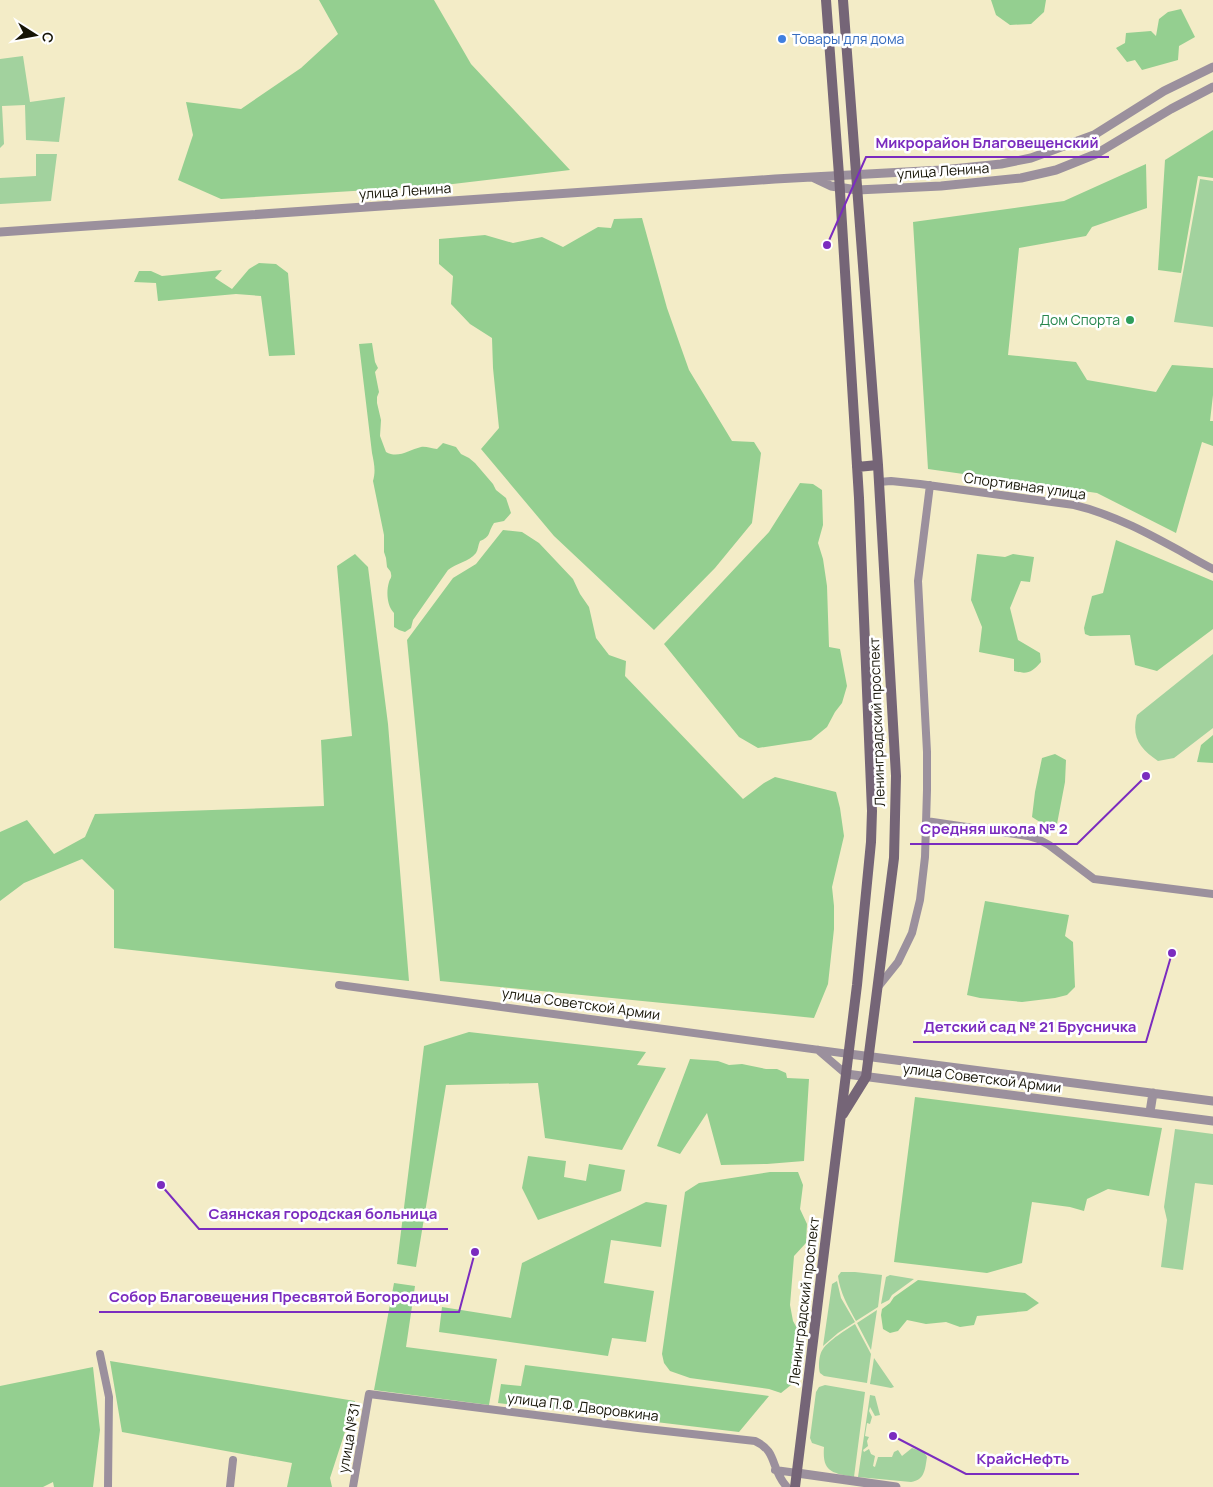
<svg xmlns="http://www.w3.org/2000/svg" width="1213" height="1487" font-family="Manrope,sans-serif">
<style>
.green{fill:#a2d29e}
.forest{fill:#94cf90}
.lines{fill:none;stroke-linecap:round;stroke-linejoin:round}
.minor{stroke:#9b909d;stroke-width:8}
.tertiary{stroke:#9b909d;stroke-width:9}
.secondary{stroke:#756577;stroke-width:10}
.shop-dot{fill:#3f7fe0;stroke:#fff;stroke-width:2}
.leisure-dot{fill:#2e9e5b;stroke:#fff;stroke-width:2}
.labels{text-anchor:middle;stroke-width:5;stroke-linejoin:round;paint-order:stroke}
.shop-label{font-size:14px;fill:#366cbe;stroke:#fff;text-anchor:start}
.street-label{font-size:14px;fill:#161406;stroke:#fff}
.leisure-label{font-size:14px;fill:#27864d;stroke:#fff;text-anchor:end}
.leader{fill:none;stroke:#7b2cbf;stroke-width:2}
.callout-dot{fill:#7b2cbf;stroke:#fff;stroke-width:2}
.callout-label{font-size:15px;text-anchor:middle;font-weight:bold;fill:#7b2cbf;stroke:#fff;stroke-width:5;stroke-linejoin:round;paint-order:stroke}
</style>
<rect width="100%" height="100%" fill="#f3ecc7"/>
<path class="green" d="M23,56L30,102L65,97L59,142L26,140L25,105L2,106L4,144L0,148V59Z
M36,154H57L51,201L0,204V178L36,176Z
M1200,179L1213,181V327L1174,322Z
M1213,654V728L1174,758L1158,761C1140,749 1131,737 1137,715Z
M1175,1129L1213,1134V1185L1195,1183L1183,1270L1161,1267L1167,1220L1164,1207Z
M841,1272H855L882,1275L878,1307L856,1321C848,1306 840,1293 838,1276Z
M890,1275L914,1279L892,1295L889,1300L881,1304L886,1277Z
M837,1281L841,1298L855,1322L838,1333L823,1346L832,1284Z
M877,1310L871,1350L857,1323Z
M855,1324L871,1354L867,1383L824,1376L820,1373C818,1367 819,1354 823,1349C828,1341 847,1329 855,1324Z
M874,1358L894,1387L891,1388L870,1384Z
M825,1385L865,1392L854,1477C832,1473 822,1472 824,1447L812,1443L810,1438L816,1392L819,1387Z
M870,1395L875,1396L880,1415L875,1416L870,1407L869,1411L872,1417L870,1424L867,1423L865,1436L869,1437L867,1441L868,1446L863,1450L864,1452L869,1449L871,1454L875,1456L873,1466L875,1467L878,1457H892L894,1452L898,1450L902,1456L912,1448L924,1452L927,1457C925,1469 925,1480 911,1482L858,1477Z"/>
<path class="forest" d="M319,0H434L471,64L570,170L436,186L221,199L178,180L193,135L186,102L241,109L301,68L338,34Z
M991,0H1046L1044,12L1031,24L1010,25L996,15Z
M1181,9L1195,37L1179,46L1178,60L1142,70L1135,60L1127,62L1116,48L1125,43L1126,33L1151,31L1156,36L1159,19L1168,12Z
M1213,130V178L1198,176L1181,273L1158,270L1165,160Z
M1146,164L1147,208L1092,227L1086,236L1019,248L1008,355L1076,362L1087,380L1156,392L1172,365L1213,368V395L1210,421H1213V446L1202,442L1176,533L1097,493L928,469L913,222L1064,201Z
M642,218L667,308L689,370L732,441L754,442L761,453L752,523L715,568L654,630L554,536L481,449L499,428L493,368L492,338L470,324L451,304L453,276L439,264V239L485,235L513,243L542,237L563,247L598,227L611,228L614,219Z
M259,263L276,264L288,273L295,355L269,356L261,296L236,294L158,301L156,283L134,282L139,271H151L162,276L222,270L215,278L232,289L249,269Z
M372,343L375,362L378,368L375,372L379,392L377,397V403L381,420L380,436L386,452C398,459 409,450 421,447C426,446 432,449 437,449L443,443L456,447L461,454L469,458L475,463L493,484L496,490L506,498L511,513L504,521L494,523C488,532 491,537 480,541C478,545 478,550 476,553C469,562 456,563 448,570L413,620L411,628L405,632L399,630L394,627V613C387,606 386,592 389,582C390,578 392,578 391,574C391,571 389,570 387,567L386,558L384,552V535L373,481C376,471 374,463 372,453L359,344Z
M800,483L813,484L822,490L823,525L818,543L823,559L827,586L829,647L840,649L847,686L842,703L835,712L827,727L811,740L758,748L739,737L664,644L769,532Z
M503,530L522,532L539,543L573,579L580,594L589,607L596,638L609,655L626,661L625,676L743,799L764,783L775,777L836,792L840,808L844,836L832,887L834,906V929L828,984L814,1018L440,981L407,640L453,578L476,564Z
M1116,540L1213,581V629L1157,671L1135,665L1130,635L1090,636L1085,634L1084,628L1092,596L1103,593Z
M355,554L368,567L388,724L409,981L114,948V890L82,859L24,883L0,901V832L27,820L54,854L85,837L95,814L324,806L321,740L352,736L337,566Z
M977,554L1005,557L1013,554L1034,557L1030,582L1021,581L1010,608L1018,640L1040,653L1041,662C1032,672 1028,675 1014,671V659L979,652L982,627L971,600Z
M1213,735V763L1197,762L1201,745Z
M1055,754L1066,760L1065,782L1057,824H1043L1032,817L1035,792L1042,758Z
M985,901L1069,915L1065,936L1073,942L1075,987L1067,995L1055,998L1022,1002L980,998L967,995Z
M469,1032L646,1052L637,1065L666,1068L622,1150L545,1138L538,1083L446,1085L416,1267L397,1264L424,1046Z
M690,1059L718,1061L729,1065L742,1064L766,1069H777L786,1073L787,1078L809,1079L804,1161L767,1164L721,1165L707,1113L680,1154L657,1146Z
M915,1097L1162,1128L1149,1196L1108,1189L1087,1199L1084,1211L1070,1207L1032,1202L1022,1263L987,1273L894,1262Z
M528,1156L566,1161L564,1177L586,1181L589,1164L625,1170L621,1191L538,1220L522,1188Z
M770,1172H798L803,1185L800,1209L807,1224L806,1243L794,1256L790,1305L793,1321L798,1330L801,1349L796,1381L781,1393L769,1389L690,1378L670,1371L664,1363L662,1354L685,1192L699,1183Z
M646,1202L667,1205L661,1247L611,1240L604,1283L654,1291L646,1342L612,1338L608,1356L439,1332L442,1307L511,1318L522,1263Z
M918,1280L1025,1293L1039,1303L1027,1311L977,1316L974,1325L960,1327L946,1322L926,1324L907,1320L898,1331L890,1333L883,1329L881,1315L882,1309L890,1303L894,1297Z
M394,1283L415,1286L406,1347L497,1359L489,1405L374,1390Z
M110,1361L355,1401L330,1478L332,1487H287L292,1463L122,1432Z
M525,1365L769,1396L739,1432L498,1403L501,1384L521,1386Z
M93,1367L100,1430L93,1487H54L53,1482L43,1487H0V1386Z"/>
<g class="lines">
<path class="minor" d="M879,482L891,481L920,484L1074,505C1122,516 1170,546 1213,569
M926,821L1028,836L1038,839L1049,845L1094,879L1213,894
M339,985L849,1054
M878,987L898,962L912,933L920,900L925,857L927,790V752L918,581L930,485
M818,1050L846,1074
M100,1354L109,1397L108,1487
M775,1470L797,1473
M230,1487L233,1460
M353,1487L369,1394L638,1428L755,1441C778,1451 770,1469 787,1487"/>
<path class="tertiary" d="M812,177L831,186L857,190L941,186L1021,178L1056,170L1096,154L1171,109L1213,87
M0,232L775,179L942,170L1001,164L1031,158L1094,135L1164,91L1213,67
M849,1054L1213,1101
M846,1074L1213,1121
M1150,1112L1153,1093
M797,1473L896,1487"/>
<path class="secondary" d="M843,0L878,465L896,776L894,858L866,1077L843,1114
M857,467L878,465
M795,1487L857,985L871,842L872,811L859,498L839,175L826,0"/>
</g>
<circle class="shop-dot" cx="782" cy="39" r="5"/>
<circle class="leisure-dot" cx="1130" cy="320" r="5"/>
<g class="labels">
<g class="shop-label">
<text x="792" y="44">Товары для дома</text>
</g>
<g class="street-label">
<text transform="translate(943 171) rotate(-4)" y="5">улица Ленина</text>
<text transform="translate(405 191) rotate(-4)" y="5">улица Ленина</text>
<text transform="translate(1025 486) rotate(8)" y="5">Спортивная улица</text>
<text transform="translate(877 722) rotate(-92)" y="5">Ленинградский проспект</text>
<text transform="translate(581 1004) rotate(8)" y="5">улица Советской Армии</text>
<text transform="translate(982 1078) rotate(7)" y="5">улица Советской Армии</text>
<text transform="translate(804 1301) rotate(-83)" y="5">Ленинградский проспект</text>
<text transform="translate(583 1407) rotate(7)" y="5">улица П.Ф. Дворовкина</text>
<text transform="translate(349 1438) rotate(-80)" y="5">улица №31</text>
</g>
<g class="leisure-label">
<text x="1120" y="325">Дом Спорта</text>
</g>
</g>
<path class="leader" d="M827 245L866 157H1109M1146 776L1077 844H910M1172 953L1146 1042H913M161 1185L199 1229H448M475 1252L459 1312H99M893 1436L966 1474H1079"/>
<g class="callout-dot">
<circle cx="827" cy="245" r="5"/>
<circle cx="1146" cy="776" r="5"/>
<circle cx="1172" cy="953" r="5"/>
<circle cx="161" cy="1185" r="5"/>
<circle cx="475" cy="1252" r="5"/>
<circle cx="893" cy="1436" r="5"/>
</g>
<g class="callout-label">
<text x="987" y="148">Микрорайон Благовещенский</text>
<text x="994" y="834">Средняя школа № 2</text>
<text x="1030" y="1032">Детский сад № 21 Брусничка</text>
<text x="323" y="1219">Саянская городская больница</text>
<text x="279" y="1302">Собор Благовещения Пресвятой Богородицы</text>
<text x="1023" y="1464">КрайсНефть</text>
</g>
<g transform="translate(35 35) rotate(101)" stroke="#ffffff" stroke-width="4" paint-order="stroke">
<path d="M0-4L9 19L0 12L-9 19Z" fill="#161406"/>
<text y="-8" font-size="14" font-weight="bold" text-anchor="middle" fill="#161406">С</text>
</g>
</svg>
